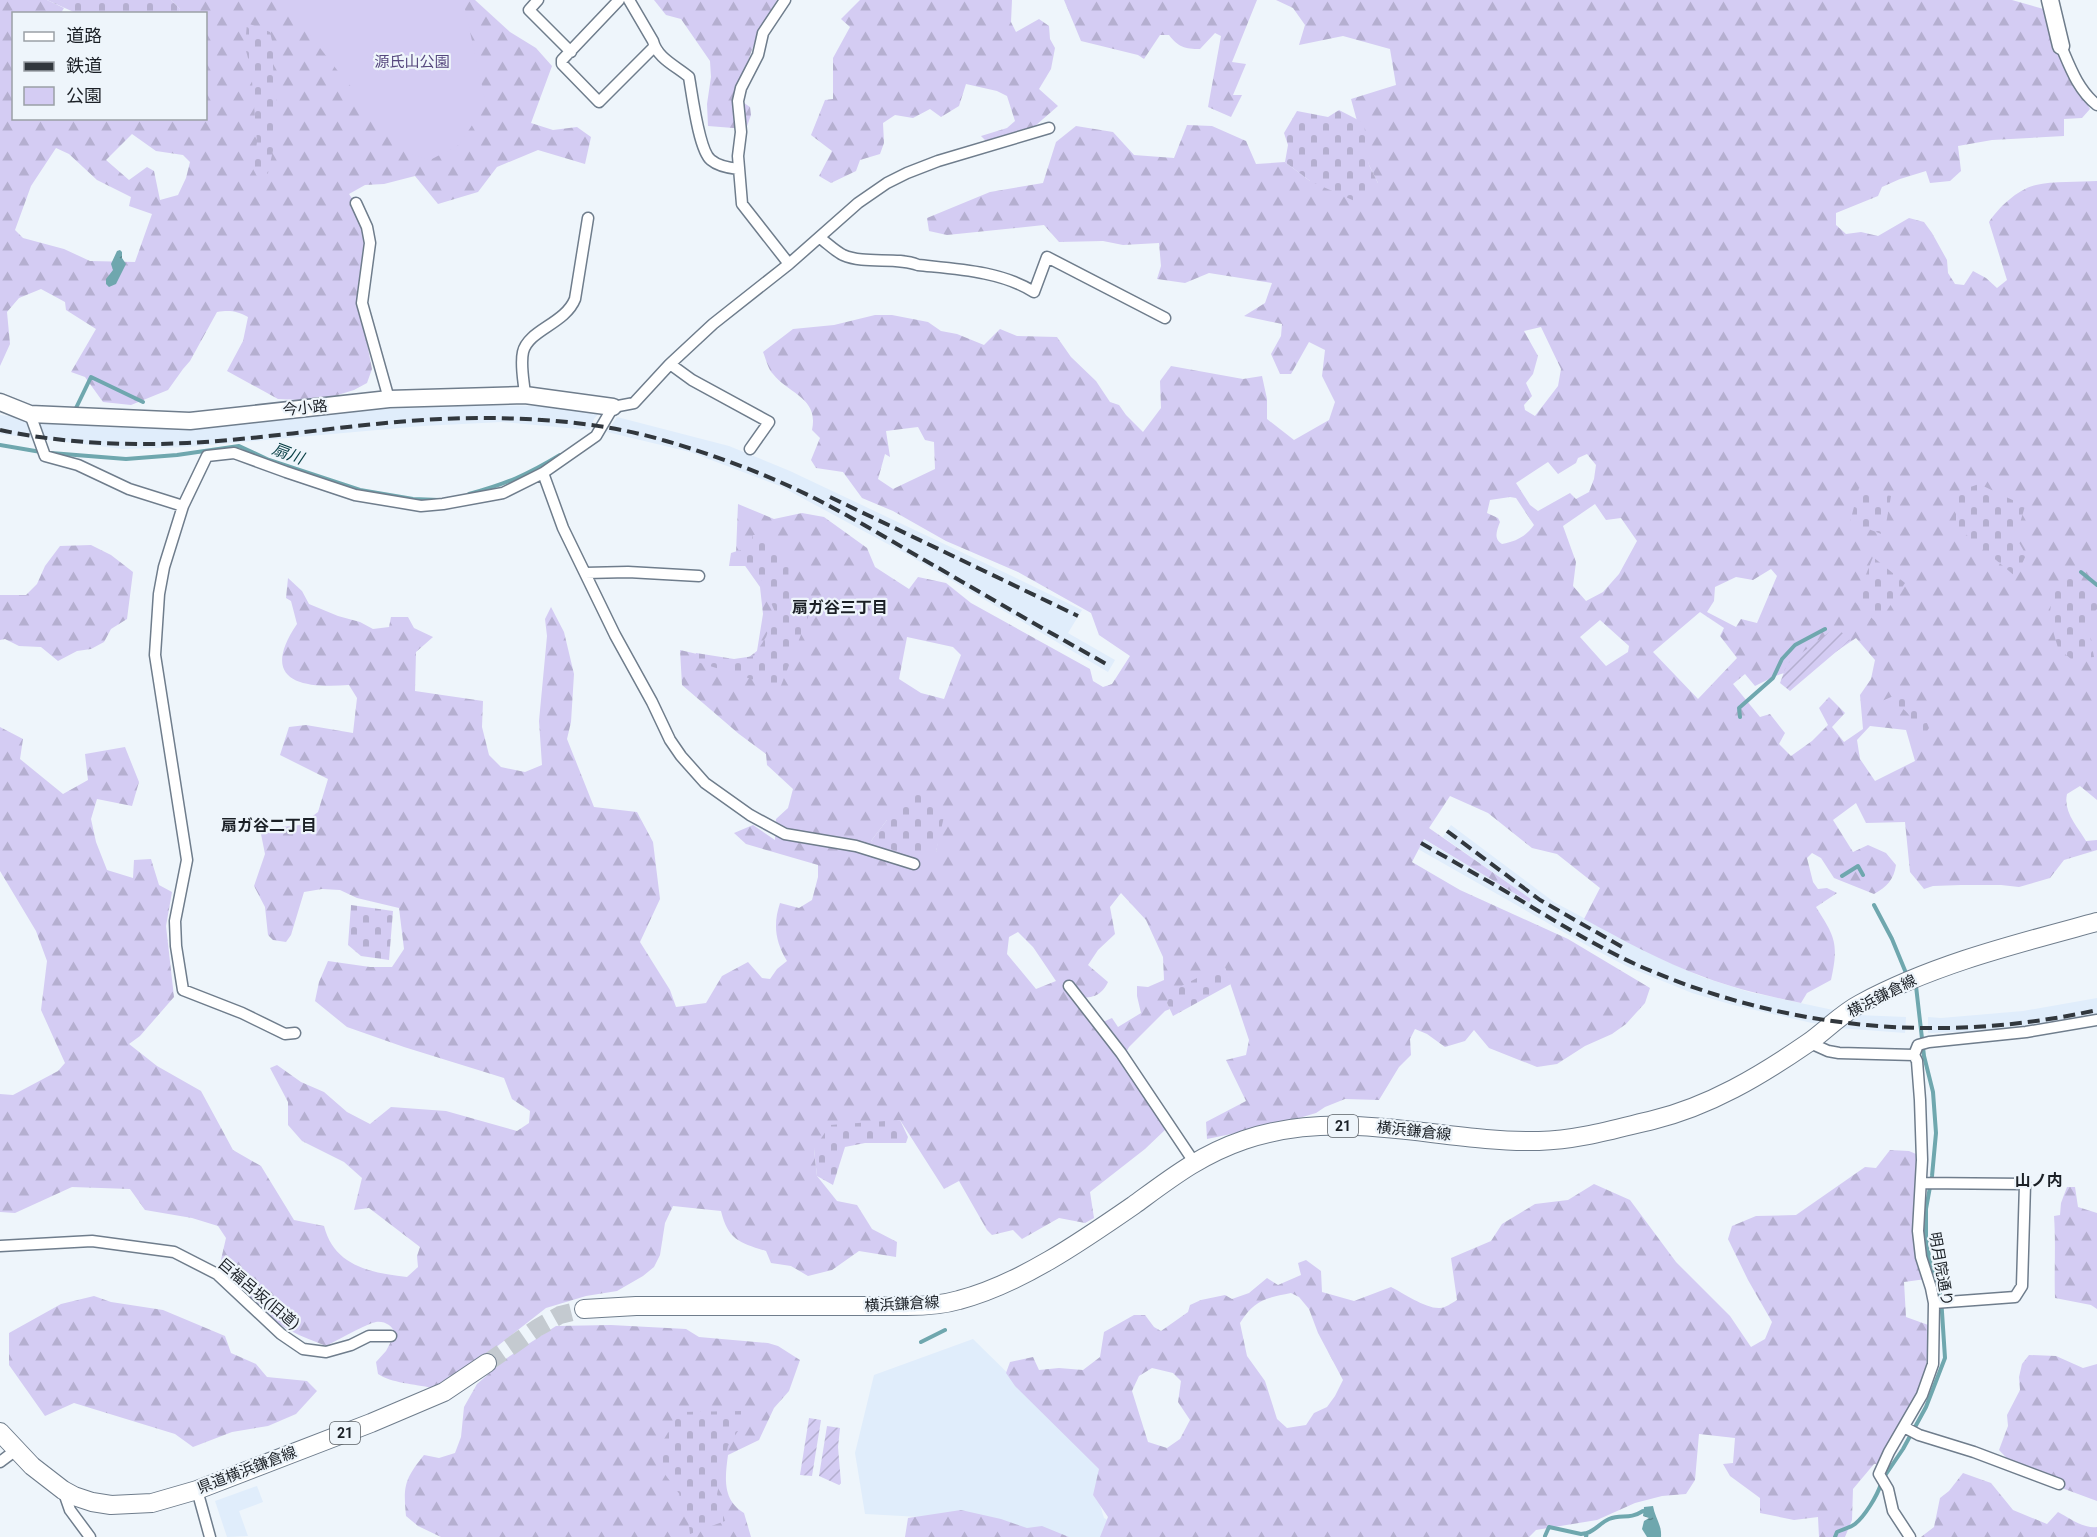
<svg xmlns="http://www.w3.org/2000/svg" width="2097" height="1537" font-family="Roboto,'Noto Sans JP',sans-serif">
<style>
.built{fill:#e0edfb}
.forest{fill:url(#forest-firs);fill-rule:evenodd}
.cemetery{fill:url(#cemetery-stones)}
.park{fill:#d4ccf3}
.garden{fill:url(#garden-furrows)}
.water{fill:url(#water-ripples)}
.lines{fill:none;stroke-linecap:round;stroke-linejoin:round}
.stream{stroke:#6fa7ae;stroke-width:4}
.primary-tunnel{stroke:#c4cad0;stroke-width:18;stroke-dasharray:18 9;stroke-linecap:butt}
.street-casing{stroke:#6f7d8c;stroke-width:13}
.secondary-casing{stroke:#6f7d8c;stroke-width:19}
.primary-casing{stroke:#6f7d8c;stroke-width:20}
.street{stroke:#fff;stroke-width:10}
.secondary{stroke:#fff;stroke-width:16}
.primary{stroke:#fff;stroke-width:18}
.rail{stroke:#31373d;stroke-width:4;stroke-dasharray:12 6;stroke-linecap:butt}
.labels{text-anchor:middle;stroke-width:4.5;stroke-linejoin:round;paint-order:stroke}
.shield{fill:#eef5fb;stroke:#5a6066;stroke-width:1.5}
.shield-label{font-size:14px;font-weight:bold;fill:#1b2026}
.park-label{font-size:15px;fill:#56487e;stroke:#eef5fb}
.street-label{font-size:15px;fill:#1b2026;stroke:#eef5fb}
.water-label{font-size:16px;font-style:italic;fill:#073e44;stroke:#eef5fb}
.neighbourhood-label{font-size:16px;font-weight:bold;fill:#1b2026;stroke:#eef5fb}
</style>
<defs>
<pattern id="forest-firs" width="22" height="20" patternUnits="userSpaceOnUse" patternTransform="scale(1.5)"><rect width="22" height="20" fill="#d4ccf3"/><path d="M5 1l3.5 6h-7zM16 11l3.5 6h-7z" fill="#b5afd0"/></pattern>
<pattern id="cemetery-stones" width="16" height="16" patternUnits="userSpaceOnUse" patternTransform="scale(1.5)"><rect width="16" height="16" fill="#d4ccf3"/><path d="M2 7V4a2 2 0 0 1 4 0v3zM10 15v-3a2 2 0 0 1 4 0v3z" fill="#b5afd0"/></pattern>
<pattern id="garden-furrows" width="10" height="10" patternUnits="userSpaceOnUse" patternTransform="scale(1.5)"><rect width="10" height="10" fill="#d4ccf3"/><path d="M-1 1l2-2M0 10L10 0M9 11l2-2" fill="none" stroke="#b5afd0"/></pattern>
<pattern id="water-ripples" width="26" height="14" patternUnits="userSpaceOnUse" patternTransform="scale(1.5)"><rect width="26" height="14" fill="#6fa7ae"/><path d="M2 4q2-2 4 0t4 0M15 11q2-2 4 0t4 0" fill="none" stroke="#5a888d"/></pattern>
</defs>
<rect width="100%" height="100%" fill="#eef5fb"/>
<path class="built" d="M459,405L538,406L599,413L594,419L590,430L502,422L422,426L187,447L123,449L0,434V415L102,427L180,429L245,424L369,410Z
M617,417L729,446L790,471L1012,576L1082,610L1068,633L1115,660L1108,672L910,556L780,486L690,452L607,432Z
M1451,825L1554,902L1657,957L1702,977L1749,992L1838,1011L1821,1024L1812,1023L1733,1005L1692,993L1628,967L1588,946L1418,849L1423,839L1529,902L1531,899L1443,837Z
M2097,998V1014L2073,1019L1990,1031L1928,1033V1017L1941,1018L2023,1011Z
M1857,1015L1906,1017L1905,1033L1839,1028Z
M973,1339L1103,1467L1093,1495L1100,1505L1104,1518L1127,1531L1124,1537H1053L929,1524L920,1517L865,1514L855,1453L874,1375Z
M257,1486L263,1502L239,1511L248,1536L227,1537L215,1501Z"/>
<path class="forest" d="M0,0H47L64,8L61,13L14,14V118H206V14L179,13L180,9L171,0H475L510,32L536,48L552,66L531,123L553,130L577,127L591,137L585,164L538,150L497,167L478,192L438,204L415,176L384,184L365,185L349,194L372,228L364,328L372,369L367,383L354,390L318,401L278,399L227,371L243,341L248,317C237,311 230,310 217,312L190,361L183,369L168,390L131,405L103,402L85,377L71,372L96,329L66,310L65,302L41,289L19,298L7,312L10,344L0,366ZM132,134L156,151L183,155L190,162L186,178L178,195L160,200L154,171L147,167L129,180L106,160ZM56,148L69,154L97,180L131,197L129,206L152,214L135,262L90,261L64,249L23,238L15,230L31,186Z
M654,0H777L758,33L735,97L750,107L751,115L746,129L708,126L707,104L711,77L710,61L681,19L666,15Z
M860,0H1012L1011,22L1016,32L1039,19L1049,26L1050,39L1055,48L1051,69L1039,89L1058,106L1035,126L987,142L981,136L1007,128L1015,121L1007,96L997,91L966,84L959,106L941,117L930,109L913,118L895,115L883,123L884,143L880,154L860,160L856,171L831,183L819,176L832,151L811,135L825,100L833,99V58L850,27L841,19Z
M1064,0H1257L1232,62L1246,64L1233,95H1242L1231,117L1208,107L1221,36L1215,33L1200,49C1185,49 1178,47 1169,35H1160L1144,59L1138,55L1081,41Z
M1276,0H2012L2047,10L2057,52L2063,59L2090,109L2082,118L2064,119V136L1992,140L1958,146L1961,171L1950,181L1930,183L1926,171L1900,179L1882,187L1878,196L1836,213V225L1846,234L1861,232L1878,236L1909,218L1924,222L1932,233L1947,260L1948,273L1955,284L1964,285L1973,271L1986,278L1997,288L2007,280L1989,222C1999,207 2018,189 2036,185C2052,181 2080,182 2097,181V800L2080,786L2067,794C2063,812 2077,826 2086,841L2097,840V850L2064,860L2050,878L2019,887L2001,885H1961L1933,886L1924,889L1910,872L1905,822L1866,823L1856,803L1833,820L1853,852L1868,845L1886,853L1896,865C1894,879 1887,887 1874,894L1834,878L1821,858L1812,853L1807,858L1813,882L1818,889L1827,888L1837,893L1816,907C1835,937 1839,943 1831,980L1807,993L1801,1003C1768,996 1736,989 1704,977C1662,962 1623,940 1584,919L1600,888L1557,854L1532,848L1488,813L1450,796L1429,828L1531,899L1529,902L1424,839L1412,862L1460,890L1568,939L1650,988L1645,1003L1626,1024L1612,1034L1585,1046L1557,1064L1537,1067L1489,1048L1474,1030L1465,1041L1445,1047L1427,1034L1415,1029L1410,1039L1411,1055L1399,1067L1379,1100L1345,1099L1325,1107L1316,1113L1279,1124L1207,1139L1206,1122L1246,1101L1226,1060L1246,1055L1249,1040L1224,965L1167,1003L1170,1009L1165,1011L1129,1047L1122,1060L1166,1129L1145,1149L1090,1192L1094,1218L1085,1223L1059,1218L1022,1239L1013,1230L992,1235L987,1230L959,1181L944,1189L900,1120L814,1149L817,1176L837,1201L857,1205L872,1229L897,1242L896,1257L859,1251L832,1270L808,1276L791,1266L771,1263L766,1251C740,1243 728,1240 721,1211L673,1206L665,1223L660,1255L654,1267L643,1276L617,1291L586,1296L546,1308L495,1348L432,1388C415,1384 391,1383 378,1374L376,1362L386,1351L395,1334C393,1326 385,1321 376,1322C368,1323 336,1341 326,1346C315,1341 302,1337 291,1331C269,1320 231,1286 220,1264L226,1238L218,1226L192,1218L145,1210L130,1189L72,1187L15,1213L0,1212V1094L13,1095L58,1071L65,1063L41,1010L47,961L36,931L0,871V727L23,739L20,759L63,794L88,780L85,754L125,747L139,782L132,806L97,799L91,819L96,842L107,870L133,878L134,860L151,859L159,885L172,892L166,926L174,997L140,1036L129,1044L157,1066L201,1091L233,1150L261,1166L294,1220L324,1226C334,1266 371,1273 407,1277L418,1267L417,1256L420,1247L369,1208L354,1210L362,1178L344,1162L302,1141L288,1125V1102L270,1068L277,1065L301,1082L324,1092L347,1112L370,1124L391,1107L446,1111L517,1131L529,1123L530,1111L512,1099L504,1078L404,1047L347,1027L315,1001L319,982L328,961L370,967H392L404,949L399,908L357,898L340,890L322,889L304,892L291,935L286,942L273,940L268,935L265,907L254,886L265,854L260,829L301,825L318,812L328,779L280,755L289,727L306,725L353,733L357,698L349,685C300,689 259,680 297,624L291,601L286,598L288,578L302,591L309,604L338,616L360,622L373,629L389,627L391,617H408L414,628L433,637L416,652L415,691L483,701L482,727L489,755L501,767L525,772L542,765L539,721L547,636L545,619L551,607L564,632L574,674L571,722L567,739L594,807L637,812L653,842L660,899L640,942L670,990L676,1007L706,1003L722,976L748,962L762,978L770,979L777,969L787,961C775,941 773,924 780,903L799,908L812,900L818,877V865L746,844L734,833L753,825L775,840L776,819L788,808L793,789L767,765L766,754L739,734L682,685L680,650L740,664L757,651L763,614L760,587L736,553L738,504L774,519L802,513L824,517L867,548L875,567L909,589L918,577L946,583L971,603L1090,669L1093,681L1103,687L1112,684L1130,656L1099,635L1091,613L1018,572L946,541L893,511L862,498L843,472L816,468L811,460L820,438L812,430C819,398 789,394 773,374C768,369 766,359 763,352L793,329L834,325L875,315H892L928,322L941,331L957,334L984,345L1000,329L1017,336L1057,337L1071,357L1096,381L1110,402L1119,405L1126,415L1143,432L1161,408L1160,381L1171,366L1243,379L1262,376L1267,399V419L1294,440L1329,420L1335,402L1322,376L1325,350L1309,342L1291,374H1280L1271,354L1281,336L1282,324L1244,316L1265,303L1272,283L1209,273L1185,283L1157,279L1161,266L1159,243L1123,245L1103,241L1059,242L1044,225L947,235L929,231L927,218L990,192L1043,183L1056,142L1076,126L1113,132L1134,155L1174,158L1187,125L1212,126L1246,141L1256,164L1285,162L1310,181L1378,183L1369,165L1351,99L1396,85L1390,49L1343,36L1299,45L1305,25L1293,8ZM1541,327L1561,369L1558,386L1535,416L1525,410L1524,405L1532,396L1526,383L1533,374L1538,356L1524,331ZM918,427L925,440L934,442L935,469L893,489L878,479L885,454L890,457L886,431ZM1587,454L1596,465L1594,479L1589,492L1576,499L1570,493L1538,511L1530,505L1516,483L1548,462L1558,474L1576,463L1578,458ZM1510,497L1516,498L1534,525C1525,537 1517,541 1502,544C1493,539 1497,530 1500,522L1498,518L1487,513L1490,500ZM1595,504L1606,520L1621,518L1637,541L1619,574L1603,592L1586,601L1573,586L1576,562L1563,526ZM1771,569L1777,576L1757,623L1741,619L1736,627L1707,612L1714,601L1715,587L1736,577L1753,580ZM1700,612L1724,628L1720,636L1737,658L1698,699L1653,652ZM1600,620L1629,646L1628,652L1606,666L1580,637ZM907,637L953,647L961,655L944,699L921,693L899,679ZM1856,638L1875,660L1871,679L1860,695L1863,729L1844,742L1832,727L1845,713L1829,697L1819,708L1828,725L1812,741L1791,756L1779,744L1785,733L1770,714L1760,717L1733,684L1745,674L1755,686L1775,676L1809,665L1812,668ZM1870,726L1906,730L1915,761L1875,781L1860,759L1857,740ZM887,820L938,840L936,852L871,841ZM1121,893L1146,920L1163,957L1164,980L1148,987L1137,986V996L1141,1013L1118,1027L1112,1018L1094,1026L1076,998C1091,998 1101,997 1108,982L1088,965L1098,950L1115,934L1110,907ZM1018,932L1033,947L1056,981L1036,989L1007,954L1009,937Z
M91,545L111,555L133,572L127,619L111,629L104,642L91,649L77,651L58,661L41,647L19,646L5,639L0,640V595H26L37,584L45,566L60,546Z
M1890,1150L1909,1151L1916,1154L1918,1160L1926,1279L1904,1282L1906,1317L1931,1326L1926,1367L1917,1391L1913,1410L1884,1464H1874L1853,1489L1852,1520L1845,1537H1819L1818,1517L1794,1520L1760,1513V1498L1730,1476L1723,1464L1733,1463L1735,1438L1699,1434L1695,1480L1686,1494L1662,1496L1635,1503L1597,1520L1536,1530L1529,1537H1100L1108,1517L1093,1495L1099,1469L1015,1386L1006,1373L1010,1362L1033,1357L1039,1370L1059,1368L1083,1370L1100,1357L1104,1332L1134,1315H1145L1154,1327L1161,1331L1188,1312L1190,1305L1201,1300L1225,1295L1232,1299L1249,1293L1267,1278L1278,1285L1301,1275L1298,1263L1306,1260L1321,1271L1322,1292L1354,1301L1391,1287C1403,1293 1426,1309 1440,1308C1445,1308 1452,1303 1457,1300L1451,1258L1491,1241L1502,1224L1535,1204L1568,1200L1594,1184L1630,1200L1676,1262L1730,1316L1751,1347L1765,1339L1772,1322L1748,1280L1728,1239L1732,1226L1756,1216L1796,1215L1865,1167L1876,1168ZM1291,1293L1299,1297L1309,1309L1318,1333L1343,1380L1335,1396L1327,1407L1314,1413L1306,1425L1287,1428L1277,1419L1265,1381L1247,1356L1240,1323C1254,1300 1266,1298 1291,1293ZM1152,1368L1173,1373L1181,1381L1178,1402L1190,1420L1180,1439L1167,1448L1148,1442L1132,1391L1139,1376Z
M2067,1187H2075L2078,1207L2097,1213V1309L2091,1305L2055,1298C2054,1271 2056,1244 2054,1216L2060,1215L2061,1203Z
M94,1296L111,1302L163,1310L225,1336L231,1353L256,1364L267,1377L307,1381L317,1391L296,1414L268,1426L232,1432L193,1447L175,1434L74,1403L45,1416L9,1365V1333L61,1304Z
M611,1325L686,1329L699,1337L768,1343L778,1346L800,1360L789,1391L774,1408L759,1440L728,1455C725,1477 722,1500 744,1513L751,1537H441L418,1526L406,1516C403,1485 405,1479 424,1455L439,1458L455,1453L461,1437L464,1407L477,1384L507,1358L556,1326Z
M2029,1355L2056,1356L2083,1368L2097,1364V1501L2021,1473L1999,1450L2008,1426L2007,1415L2020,1390L2019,1377L2022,1364Z
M1963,1473L1991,1483L2013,1510L2047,1524L2058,1512C2069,1518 2084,1529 2097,1527V1537H1921L1934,1527L1940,1498L1949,1491Z
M961,1510L1001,1519L1027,1528L1042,1526L1069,1537H905L908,1518Z"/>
<path class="cemetery" d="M47,0H171L180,9L179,14L76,13Z
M247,23L270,32L273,45V67L279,123L268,173L260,182L253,169L257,142L251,69L245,47Z
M1339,110L1364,123L1369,165L1378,183L1359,203L1310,181L1285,162L1288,145L1284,133L1297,111L1328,117Z
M1979,484L2025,506L2016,537L2026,555L2016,577L1956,526V492Z
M1859,488L1891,496L1884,535L1850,522Z
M766,534L789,560C787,588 789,591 812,607L780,688L694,661L696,653L734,659L754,656L766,637L775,612L755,566H729L731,553L750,547L753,535Z
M1873,557L1905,583L1878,624L1855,602Z
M2069,576L2097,594V609L2087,620L2094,657L2071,659L2058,648L2049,617L2054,588Z
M1898,694L1919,704L1929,728L1920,742C1913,722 1910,703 1884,704L1882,701Z
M909,791L925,796L945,812L936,852L915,859L871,841Z
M351,905L393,911L389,960L361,956L348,945Z
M1224,964L1231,984L1173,1016L1167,1003L1172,991Z
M900,1120L908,1137L906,1143H865L845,1147L833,1185L817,1176L814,1149L830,1125Z
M743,1411L740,1428L728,1446L717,1494L725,1521L690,1534L686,1503L653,1458L680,1412Z"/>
<path class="park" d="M283,0H463L486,104L459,145L430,160L412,154L344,79Z"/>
<path class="garden" d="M1836,627L1850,640L1790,691L1780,683L1787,664Z
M809,1418L821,1420L812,1476L800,1475Z
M827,1426L840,1428L838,1447L841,1483L839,1485L819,1476Z"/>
<path class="water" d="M120,250L122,252V258L126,264L116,284L109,287L106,284V279L113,270L111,264L117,251Z
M1653,1506C1655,1518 1662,1525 1661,1537H1647L1642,1529L1644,1521L1649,1518L1643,1516L1644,1507Z"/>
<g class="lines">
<path class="stream" d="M76,408L91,377L143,402
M0,445L41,452
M51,453L126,459L177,455L239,446L269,460L360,490L413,499L439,500
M469,494C506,484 527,475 560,455
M2081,572L2097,585
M1740,717L1739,708L1773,678L1782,659L1795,645L1825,629
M1842,876L1858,866L1863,875
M1874,905L1892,939L1906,973
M921,1342L945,1330
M1884,1477L1903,1449L1926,1407L1945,1358L1941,1297L1929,1256L1926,1237V1209L1932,1176L1936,1133L1933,1092L1924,1056L1916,986
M1545,1536L1549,1527L1581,1534L1587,1533
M1586,1537L1587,1533C1596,1530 1600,1523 1609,1519C1622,1514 1629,1520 1643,1511
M1835,1537L1837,1532C1843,1529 1850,1528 1855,1524C1865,1516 1877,1496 1881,1484"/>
<path class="primary-tunnel" d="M487,1363L537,1328L560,1315L584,1309"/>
<defs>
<path id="street" d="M538,0L529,10L571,52
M619,0L562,60V64L599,102L654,47
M629,0L653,41C657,58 676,66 689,77C692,94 699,151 711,160C718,166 729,168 738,169
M785,0L763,33L758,55L741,88L738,101L741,132L738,156L742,204L789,264
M2061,46C2070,67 2078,90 2097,105
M356,203L367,227L370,243L362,303L389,399
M820,238C827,243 835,251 843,255C866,265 895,256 918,265C956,269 1001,271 1034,292L1047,257L1165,318
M670,364L692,380L769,422L750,449
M525,395C524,382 520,365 523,352C528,330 565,324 575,299L588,218
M30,414L45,456L78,465L129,489L183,506
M543,473L563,528L615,635L652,702L670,740L681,756L705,783L750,815L785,834L856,846L914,864
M585,573L628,572L699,576
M1069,986L1121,1053L1194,1162
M295,1033L285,1034L242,1013L183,990L176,946L175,921L187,860L155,655L159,594L164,567L183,506L207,456L234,453L286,472L355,495L421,506L443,504L503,493L543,473L596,436L613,407L634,403L670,364L713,324L789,264L858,203L887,183L907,173L938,161L1049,128
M1808,1042L1828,1051L1839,1053L1914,1055
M1914,1055L1918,1045L1929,1042L2026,1032L2097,1020
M1921,1183L2025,1184L2022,1286L2015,1297L1934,1303
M0,1246L92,1241L174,1252L217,1274L281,1334L303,1349L326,1352L351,1345L369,1336H391
M1904,1427L1919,1435L1974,1452L2059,1484
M0,1462L16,1450
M63,1490L70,1510L90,1537
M197,1490L210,1537
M1910,1537L1893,1511L1888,1489L1879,1474L1889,1452L1922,1395L1933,1364L1934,1303L1931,1288L1921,1257L1918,1231L1922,1160L1920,1100L1917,1061L1914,1055"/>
<path id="secondary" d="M2050,0L2061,46
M0,402L30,414L190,421L389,399L525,395L613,407"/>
<path id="primary" d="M584,1309L636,1306H907C925,1306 942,1305 959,1300C1020,1284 1082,1241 1134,1205C1171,1178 1200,1155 1244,1140C1344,1106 1439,1143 1539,1141C1578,1140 1615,1129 1653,1120C1710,1106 1760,1076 1808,1043C1825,1031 1841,1014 1860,1004C1934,964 2016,944 2097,922
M0,1432L32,1466L63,1490L74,1496L92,1502L111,1505L152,1503L197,1490L371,1423L444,1392L487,1363"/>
</defs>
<use href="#street" class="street-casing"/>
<use href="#secondary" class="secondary-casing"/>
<use href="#primary" class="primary-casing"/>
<use href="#street" class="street"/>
<use href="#secondary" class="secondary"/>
<use href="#primary" class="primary"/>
<path class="rail" d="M0,430C60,443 126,446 187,443C285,438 382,418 480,418C542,418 606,423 666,441C724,458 782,480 835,509C871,528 906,550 942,570C998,603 1054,635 1110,666
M830,497L1078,616
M1447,831L1540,900L1624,948
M1421,843C1447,858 1474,873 1500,888C1551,918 1601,951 1656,973C1797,1031 1948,1043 2097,1010"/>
</g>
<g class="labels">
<g class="shield">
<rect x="1328" y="1115" width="30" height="22" rx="4.5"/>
<rect x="330" y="1422" width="30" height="22" rx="4.5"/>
</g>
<g class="shield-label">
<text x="1343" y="1131">21</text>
<text x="345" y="1438">21</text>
</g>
<g class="park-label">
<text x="412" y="67">源氏山公園</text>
</g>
<g class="street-label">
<text transform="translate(305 408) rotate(-6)" y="5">今小路</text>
<text transform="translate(1882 996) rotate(-27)" y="5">横浜鎌倉線</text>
<text transform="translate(1414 1131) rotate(6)" y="5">横浜鎌倉線</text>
<text transform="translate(1941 1269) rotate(80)" y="5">明月院通り</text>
<text transform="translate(259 1294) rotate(40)" y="5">巨福呂坂(旧道)</text>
<text transform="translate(902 1304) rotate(-3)" y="5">横浜鎌倉線</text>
<text transform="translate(247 1470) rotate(-21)" y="5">県道横浜鎌倉線</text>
</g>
<g class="water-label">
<text transform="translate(288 453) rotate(20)" y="6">扇川</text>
</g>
<g class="neighbourhood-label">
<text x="840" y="613">扇ガ谷三丁目</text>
<text x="269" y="831">扇ガ谷二丁目</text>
<text x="2039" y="1186">山ノ内</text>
</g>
</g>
<rect x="12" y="12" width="195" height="108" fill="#eef5fb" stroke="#9aa0a6" stroke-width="1.5"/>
<rect x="24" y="32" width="30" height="9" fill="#ffffff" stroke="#9aa0a6" stroke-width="1.5"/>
<text x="66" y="42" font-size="18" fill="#1b2026">道路</text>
<rect x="24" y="62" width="30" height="9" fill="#31373d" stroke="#9aa0a6" stroke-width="1.5"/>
<text x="66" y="72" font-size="18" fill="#1b2026">鉄道</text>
<rect x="24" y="87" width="30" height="18" fill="#d4ccf3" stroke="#9aa0a6" stroke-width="1.5"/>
<text x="66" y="102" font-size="18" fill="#1b2026">公園</text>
</svg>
